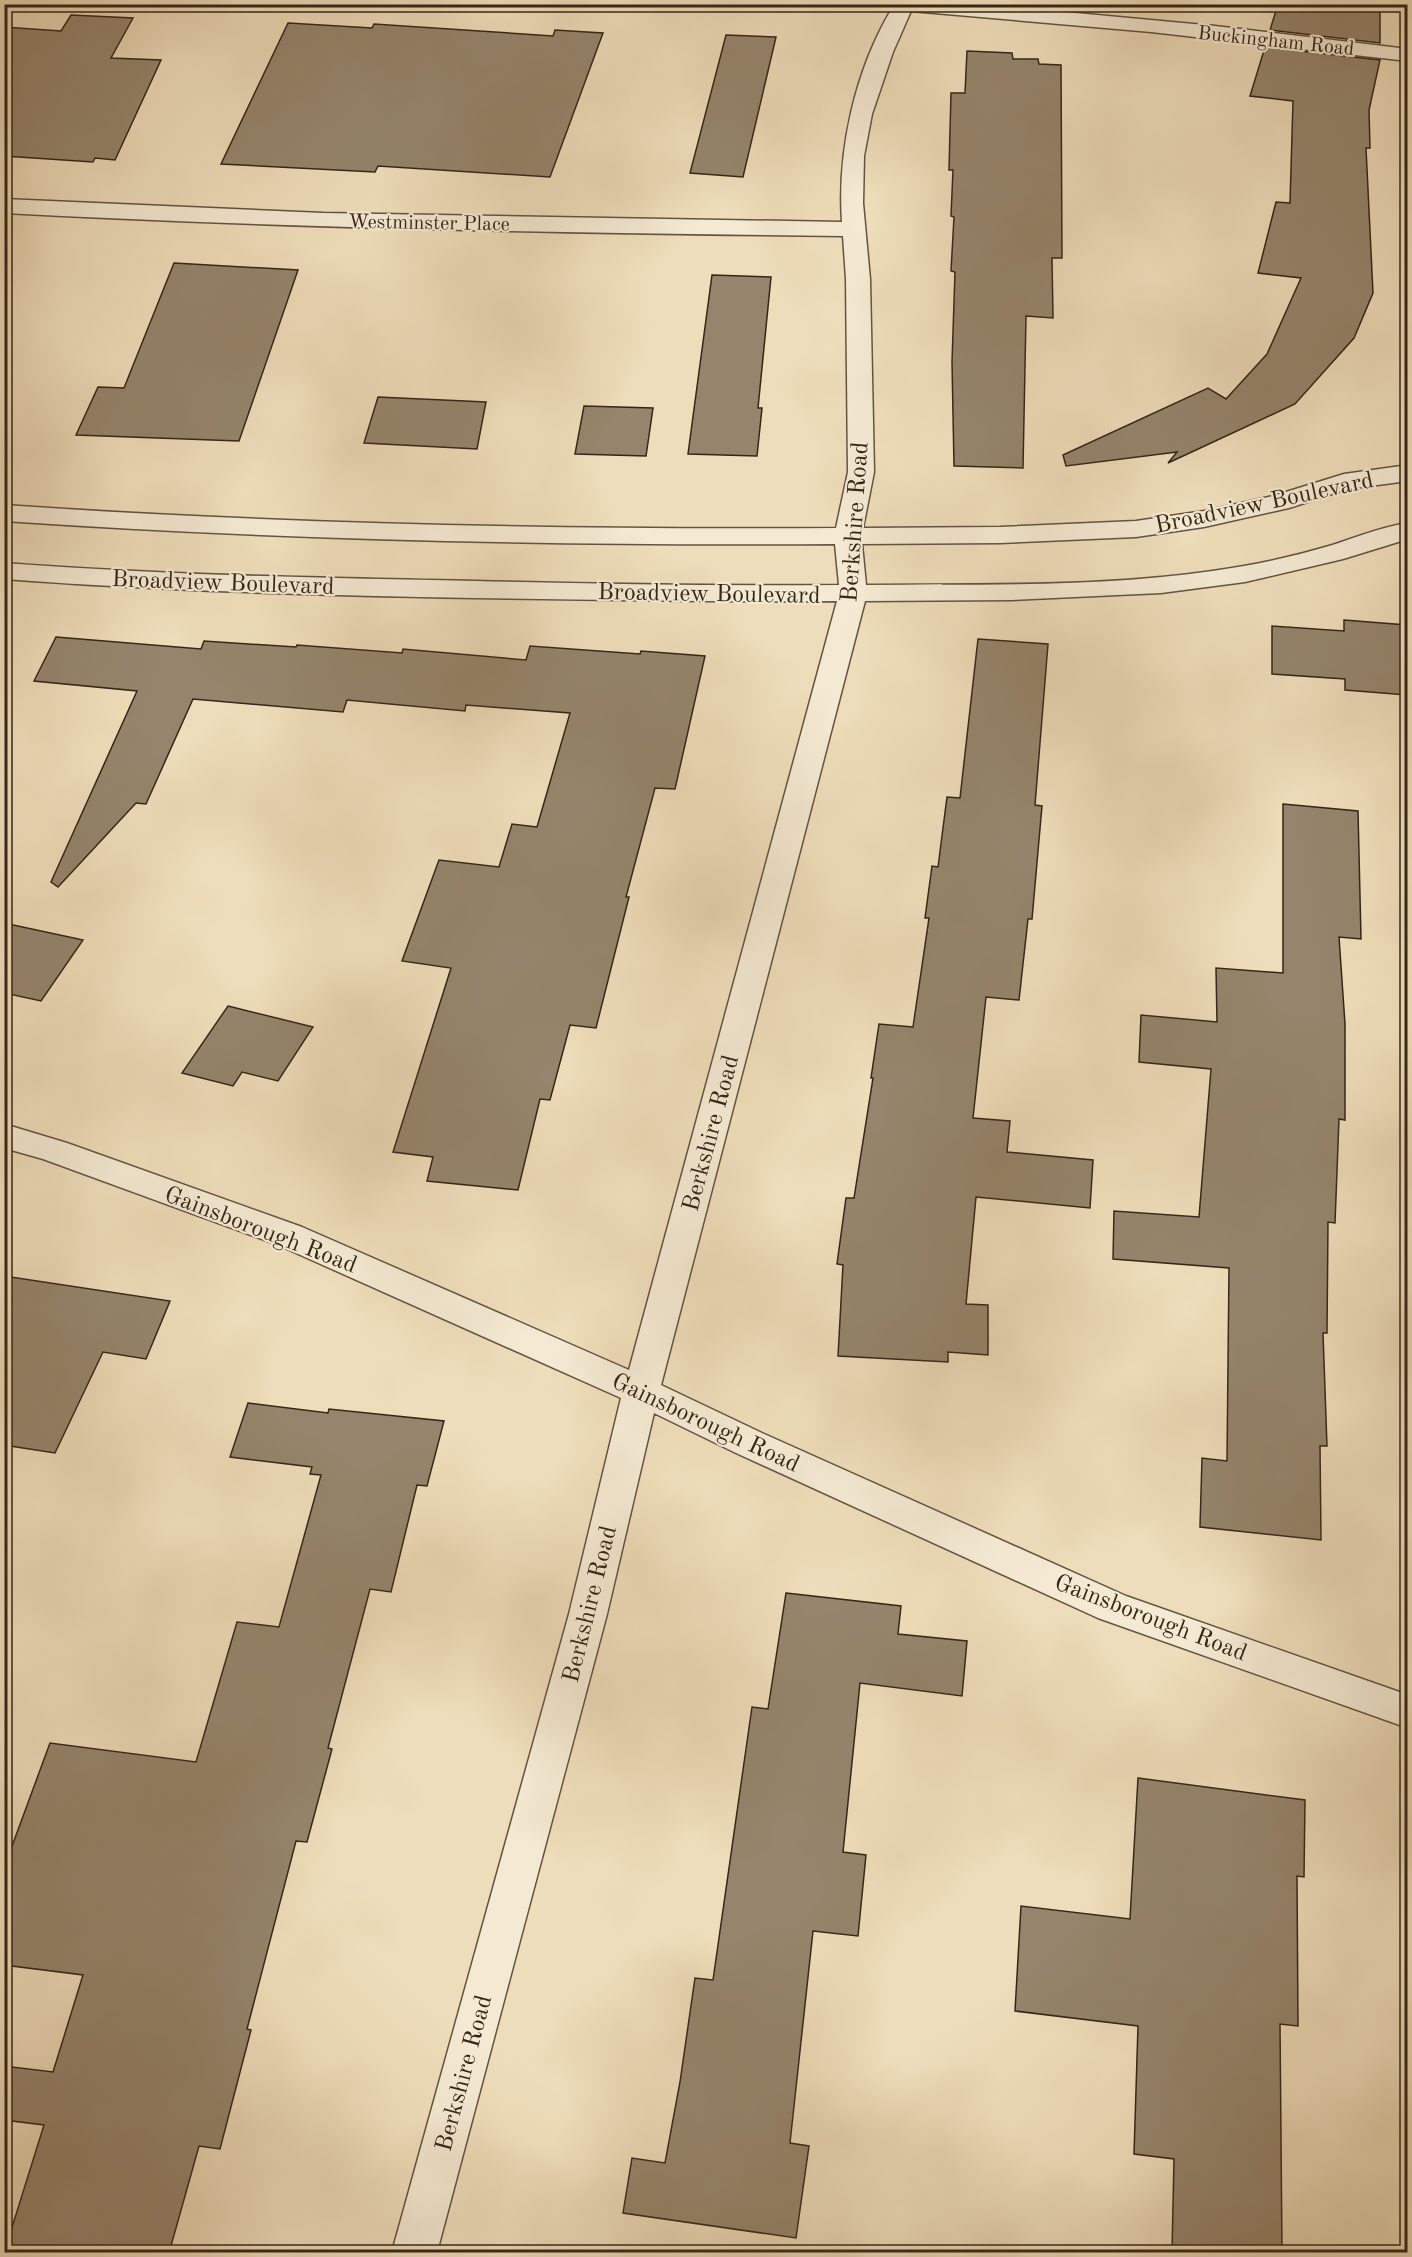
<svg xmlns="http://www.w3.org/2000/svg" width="1412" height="2257" font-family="'Old Standard TT',serif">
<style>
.building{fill:#95856c;stroke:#352617;stroke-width:1.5}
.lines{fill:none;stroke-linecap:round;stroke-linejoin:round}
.minor-casing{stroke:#635440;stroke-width:3}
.minor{fill:#f4e9d2;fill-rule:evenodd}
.labels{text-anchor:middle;stroke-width:4.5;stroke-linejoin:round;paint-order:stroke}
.far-street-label{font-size:20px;fill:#352617;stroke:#f4e9d2}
.street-label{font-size:24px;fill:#352617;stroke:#f4e9d2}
</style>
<rect width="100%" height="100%" fill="#eeddba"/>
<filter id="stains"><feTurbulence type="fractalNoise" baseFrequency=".00333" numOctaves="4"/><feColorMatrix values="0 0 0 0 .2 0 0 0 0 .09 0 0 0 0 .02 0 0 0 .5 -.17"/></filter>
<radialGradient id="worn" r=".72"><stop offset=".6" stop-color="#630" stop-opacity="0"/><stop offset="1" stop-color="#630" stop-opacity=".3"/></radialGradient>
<path class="building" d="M1278,4H1380V43L1270,30Z
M71,15L133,18L111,58L161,60L115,160L95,158L93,162L4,156V27L61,31Z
M288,23L372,28L374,24L553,36L555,30L603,33L550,177L378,166L375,172L221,164Z
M726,35L776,37L743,177L690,173Z
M1265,47L1380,60L1369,110L1370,148H1366L1373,293L1354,338L1295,404L1168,463L1177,452L1066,466L1063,455L1208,388L1226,399L1267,354L1301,278L1258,273L1276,202L1290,203L1293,101L1250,96Z
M967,51L1012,53L1013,59H1038L1039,64L1061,65L1062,258H1052L1053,318L1026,316L1023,468L954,466L952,362L955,272L951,271L954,217L951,216L953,170H949L951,93H965Z
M174,263L298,270L239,441L76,435L98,387L124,388Z
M712,275L771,277L758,408H762L757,456L688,454Z
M378,397L486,402L477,449L364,443Z
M584,406L653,408L646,456L575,454Z
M1344,620L1407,625V695L1345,690V679L1272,674V626L1344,631Z
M56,637L201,649L204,641L296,647L297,645L402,653L403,649L526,660L530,646L640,654L641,651L705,656L675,789L655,788L626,897H629L596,1028L570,1025L550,1100L540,1099L518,1190L427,1181L433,1157L393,1152L451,968L402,961L439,860L499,867L512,824L537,827L570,713L466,705L465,711L347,700L343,712L193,699L146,804L136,803L58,887L51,882L137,691L34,681Z
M978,639L1048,644L1035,805L1042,806L1032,919H1028L1019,1000L986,997L973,1118L1010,1121L1007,1152L1093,1160L1090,1208L976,1197L966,1304L988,1305V1355L948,1352V1362L838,1356L843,1265L837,1264L846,1198H854L873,1078H871L879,1024L913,1027L929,918H925L932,866L938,867L947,797L960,798Z
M1283,804L1358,811L1361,939L1339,937L1345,1024V1120L1339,1119L1335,1223L1328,1222L1327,1333H1323L1327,1446H1320L1321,1540L1200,1527L1202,1458L1227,1461L1229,1268L1113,1259L1114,1211L1199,1217L1211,1069L1139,1062L1141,1015L1217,1022L1216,968L1283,973Z
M4,923L83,940L41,1001L4,993Z
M228,1006L313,1027L278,1081L242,1072L233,1086L182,1073Z
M4,1276L170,1301L146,1359L103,1352L55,1453L4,1445Z
M248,1403L328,1413L329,1409L444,1421L427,1486L417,1485L391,1592L370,1589L328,1748L332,1749L307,1842L296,1841L247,2029L251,2030L220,2149L199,2146L169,2253H4L44,2125L4,2120V2066L53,2072L83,1975L4,1965V1868L50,1743L196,1762L237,1622L279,1627L321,1475L310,1474L312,1467L230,1457Z
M786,1593L901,1606L898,1634L967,1641L962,1696L860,1683L843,1852L866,1855L858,1936L813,1931L790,2143L809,2146L796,2238L623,2213L632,2158L665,2163L680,2082L695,1978L713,1980L752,1707L768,1709Z
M1138,1778L1305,1800L1304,1877L1297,1876L1298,2026L1280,2024L1282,2253H1172L1174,2159L1134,2154L1138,2026L1015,2011L1021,1906L1130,1919Z"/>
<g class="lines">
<defs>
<path id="minor" d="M884,4H984L1022,8L1215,26L1408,49V61L1151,32L911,11L893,52L872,114L864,156L863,203L870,279L874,472L863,528L1000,527L1136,521L1204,511L1273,496L1344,474L1408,465V481L1347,489L1289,508L1204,527L1136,537L1000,543L862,544L866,585C991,584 1120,588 1244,566C1272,561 1302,554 1329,546C1355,538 1380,527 1408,523V539L1343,559L1245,582L1161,593L1012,600L865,601L661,1385L762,1433L1126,1596L1408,1695V1728L1098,1618L736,1453L654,1413L607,1614L437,2252H392L569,1614L621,1398L278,1245L43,1159L4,1148V1124L67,1143L302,1227L629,1370L837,601C717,602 596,600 475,598C318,595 161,591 4,579V563C161,575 319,578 476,581C597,584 718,586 839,585L835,544C559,546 281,540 4,521V505C281,524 559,530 836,528L848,472L846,279L843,236C563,233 284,228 4,213V199L323,213L842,222C837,151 855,71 891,10Z"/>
</defs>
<use href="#minor" class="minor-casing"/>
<use href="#minor" class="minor"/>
</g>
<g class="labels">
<g class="far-street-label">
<text transform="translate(1276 40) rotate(6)" y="7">Buckingham Road</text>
<text transform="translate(429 222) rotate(1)" y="7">Westminster Place</text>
</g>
<g class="street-label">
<text transform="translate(1264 502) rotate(-12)" y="8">Broadview Boulevard</text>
<text transform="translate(854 522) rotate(-86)" y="8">Berkshire Road</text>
<text transform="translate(223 582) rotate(2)" y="8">Broadview Boulevard</text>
<text transform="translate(709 593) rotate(1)" y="8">Broadview Boulevard</text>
<text transform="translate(710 1133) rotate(-75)" y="8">Berkshire Road</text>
<text transform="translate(261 1229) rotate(21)" y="8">Gainsborough Road</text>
<text transform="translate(706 1422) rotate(25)" y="8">Gainsborough Road</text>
<text transform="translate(589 1604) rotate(-76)" y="8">Berkshire Road</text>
<text transform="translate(1151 1617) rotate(21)" y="8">Gainsborough Road</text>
<text transform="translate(463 2073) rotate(-75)" y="8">Berkshire Road</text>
</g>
</g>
<rect width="1412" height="2257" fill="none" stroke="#eeddba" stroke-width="24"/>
<rect x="6" y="6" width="1400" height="2245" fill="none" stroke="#352617" stroke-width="3"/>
<rect x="12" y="12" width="1388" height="2233" fill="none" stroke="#352617" stroke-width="1.5"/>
<rect width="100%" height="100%" filter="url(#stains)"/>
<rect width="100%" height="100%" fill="url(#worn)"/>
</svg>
